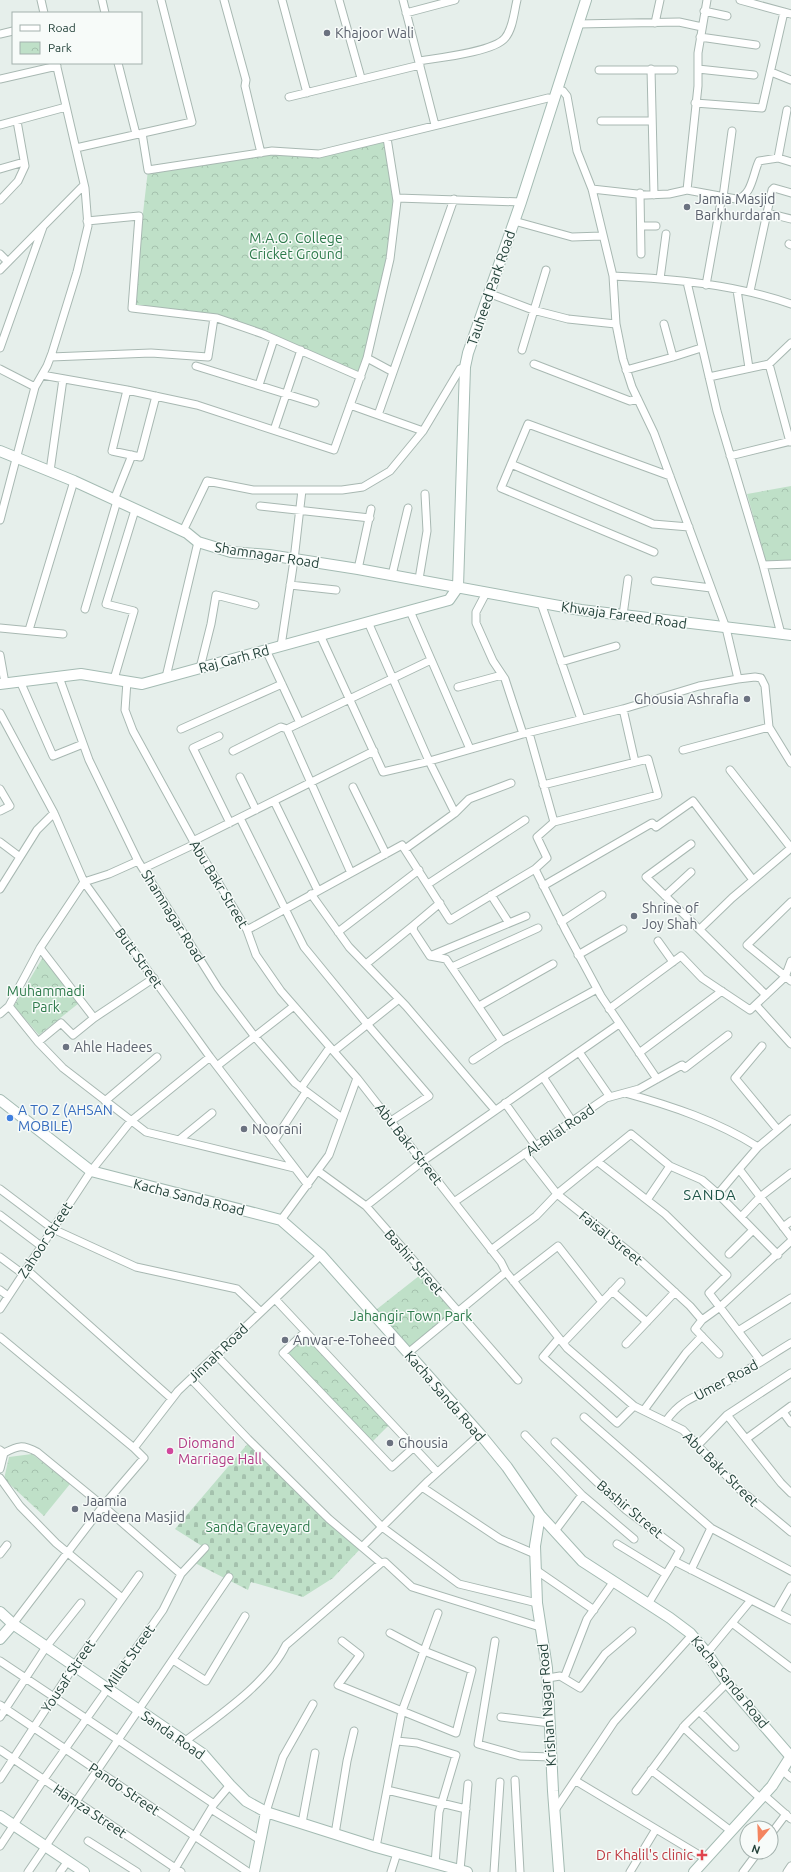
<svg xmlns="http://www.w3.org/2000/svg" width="791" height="1872" font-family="Ubuntu,sans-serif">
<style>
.cemetery{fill:url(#cemetery-stones)}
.park{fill:url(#park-crowns)}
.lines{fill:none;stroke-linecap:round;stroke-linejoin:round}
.street-casing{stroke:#a8b8b2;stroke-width:9}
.secondary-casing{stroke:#a4bbb3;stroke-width:12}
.street{stroke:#fff;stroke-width:7}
.secondary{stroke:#fff;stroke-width:10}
.worship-dot{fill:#6b7280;stroke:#f7fbf9;stroke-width:1.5}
.shop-dot{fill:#3f7fe0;stroke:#f7fbf9;stroke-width:1.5}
.hotel-dot{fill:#d1479c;stroke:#f7fbf9;stroke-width:1.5}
.health-dot{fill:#e0444e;stroke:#f7fbf9;stroke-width:1.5}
.labels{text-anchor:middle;stroke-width:3;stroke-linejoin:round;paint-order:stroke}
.worship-label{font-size:14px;fill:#5b616d;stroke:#f7fbf9;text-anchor:start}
.park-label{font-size:14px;fill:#2d7a4b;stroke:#f7fbf9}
.street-label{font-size:14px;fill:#24423a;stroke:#f7fbf9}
.shop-label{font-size:14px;fill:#366cbe;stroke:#f7fbf9;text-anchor:start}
.hotel-label{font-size:14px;fill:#b23c85;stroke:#f7fbf9;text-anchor:start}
.health-label{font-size:14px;fill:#be3a42;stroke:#f7fbf9;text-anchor:end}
.neighbourhood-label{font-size:15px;letter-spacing:1px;fill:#1f5548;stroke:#f7fbf9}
</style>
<defs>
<pattern id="cemetery-stones" width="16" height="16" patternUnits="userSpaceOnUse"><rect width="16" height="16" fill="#bfe0c8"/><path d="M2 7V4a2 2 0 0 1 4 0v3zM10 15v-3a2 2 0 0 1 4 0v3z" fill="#a4c1ad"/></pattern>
<pattern id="park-crowns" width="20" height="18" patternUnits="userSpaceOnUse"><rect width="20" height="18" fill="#bfe0c8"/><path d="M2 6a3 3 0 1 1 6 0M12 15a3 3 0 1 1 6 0" fill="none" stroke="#a4c1ad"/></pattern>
</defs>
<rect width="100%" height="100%" fill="#e6efeb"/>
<path class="cemetery" d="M250,1441L362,1547L333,1578L303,1597L251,1582L248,1590L193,1562L205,1548L175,1529Z"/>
<path class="park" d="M387,138L397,198L390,259L361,377L214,318L132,308L148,170L272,151L319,154Z
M791,486V561L766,562L747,494Z
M43,957L79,1003L39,1035L14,1006Z
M424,1272L457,1313L408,1353L372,1313Z
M305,1332L391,1423L370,1444L283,1353Z
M32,1454L70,1484L44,1516L4,1479L9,1457Z"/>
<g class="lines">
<defs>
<path id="street" d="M41,0L44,13
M102,0L105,13
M224,0L246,80L245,86L261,153
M282,0L307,93
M339,0L361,78
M403,0L435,125
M740,0L791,14
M704,11L727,16
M406,13L455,0
M655,23L660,0
M578,24L679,22L702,27
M0,34L13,31
M700,37L756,45
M419,61C437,58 494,52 505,38C513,29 514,12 517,0
M118,63L136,134
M651,69L654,195
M698,69L754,75
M599,70H674
M771,72L791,80
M0,79L57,66
M289,97L420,65
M695,103L762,108L784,12
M601,121H652
M0,125L66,107
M142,133L148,170L272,151L319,154L548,98L555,99
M76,148L192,122L161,0
M778,158L787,110
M0,169L24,162
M592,189L646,195L669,194L687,190L736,199C752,197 753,173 759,161L778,158L791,162
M687,190L698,86V53L707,0
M640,193L641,254
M723,197L732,131
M397,198L521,202
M0,200L18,181L25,166L17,121
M767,213L791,219
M87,221L139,216L132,308L217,318L263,334L361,377
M514,221L572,237L602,236
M641,226H656
M789,244L791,245
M0,254L8,262
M0,270L84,185
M613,276C673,279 734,284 791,304
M660,279L666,234
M687,282L717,411L763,565L781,634
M706,285L722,196
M737,290L749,368
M750,291L772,190L774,188L791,193
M488,293L533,310L568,319L616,324
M664,324L673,357L701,348
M0,348L43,227
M522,350L546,270
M51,357L151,353L208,357L214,318
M367,358L393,372
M534,364L630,401L638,399
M769,364L790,442
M196,366L315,403
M0,369L35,387
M626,370L673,357
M42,375L127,390L197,405L334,450L367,358L390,259L397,201L387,138
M709,377L769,364L791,343
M259,385L274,339
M127,390L112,451L140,457L156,396
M350,405L378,415L454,199
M378,415L423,431
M274,430L301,350
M730,456L791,441
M511,464L653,524L689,527
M50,471L63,379
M114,500L132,455
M260,506L370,518
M0,520L35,387L47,366L52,353L77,272L88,226L85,188L56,63
M183,531L207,481L253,490H342L363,487L390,471L423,431L460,369L465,367
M654,552L501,488L528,424L670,476
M763,565L791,564
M358,569L371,509
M392,575L408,508
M419,579L427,531L425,494
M655,581L711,588
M290,585L336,590
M486,593L476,612V623L493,661L505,679L523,734
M541,603L581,719
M85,609L117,501
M410,611L470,749
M623,615L628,579
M368,622L429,761L455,813
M0,628L63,634
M29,630L74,481
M320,635L383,772L426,762L523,734L623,709L699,686L738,679L726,628L654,433L632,387L623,359L616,324L613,276L592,189L577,151L567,96L563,91L558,90
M281,646L294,560L302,490
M266,650L300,723
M0,655L5,683
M561,662L616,646
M200,668L211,624L216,595L255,605
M59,677L89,760L138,861L218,988L255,1037L295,1083L342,1118
M166,677L198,542
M114,679L134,611L106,604L135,510
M738,679L755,677L761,678L765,686L769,727L791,763
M20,681L53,756L83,744
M127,681L125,710L133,731L195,844L247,930L256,955L281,991L357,1078L501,1262L506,1272L567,1348L634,1406L683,1430L738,1488L791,1532
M458,687L502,675
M623,709L635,762
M0,713L54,813L84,882L210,1057L308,1185
M181,729L282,684
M287,729L351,873
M529,733L554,822L658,795L648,759L543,785
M219,736L193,748L230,823
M683,750L769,727
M233,751L281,727L287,729L431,660
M730,770L791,848
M240,777L256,810
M353,787L386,854
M0,789L10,806L0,811
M274,801L318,891
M240,818L304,947L367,1024L429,1096L391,1121
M193,841L374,751
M0,842L20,857
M691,844L646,877L766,995
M405,849L455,813L469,799L511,783
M144,868L195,844
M535,869L565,929L601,996L657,1079
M428,884L525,820
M543,886L652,823L656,827L693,801L753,880
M0,889L37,830L54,813
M311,894L349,947L406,1006L495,1110
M491,895L509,923
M665,896L691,872
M791,902L747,945L791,981
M440,903L414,925L413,930L430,956L446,959L502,1041
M561,922L602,895
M700,929L732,898L791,848
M247,930L402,845L450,920L535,869L547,858L537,837L554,822
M338,932L419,870
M658,941L673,962
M40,948L94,1018
M578,955L623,929
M430,956L526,916
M366,964L414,925
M452,967L538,928
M756,1005L791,1044
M9,1006L38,1042L63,1068L146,1132L294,1168
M479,1006L553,964
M609,1009L681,956L702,978L750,1010L785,977L791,961
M0,1014L9,1006L40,948L84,882L109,874L138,861
M38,1042L61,1023L73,1035L94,1018L154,978
M762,1046L735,1078L778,1130
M334,1051L399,999
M579,1052L610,1097
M639,1053L722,991
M473,1060L502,1041L597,989
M217,1066L294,1006
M543,1077L572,1121
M301,1088L330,1047
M625,1093C672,1106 717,1121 758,1147
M105,1101L157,1057
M505,1103L535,1145
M791,1119L758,1147L739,1169L791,1237
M179,1140L212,1113
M274,1141L306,1092
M525,1153L557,1194L641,1261L690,1306L702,1320
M598,1162L665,1214L727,1275L709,1293L761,1361
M318,1171L366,1206L518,1380
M0,1189L53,1229L136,1267L237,1289L261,1312
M718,1194L739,1169
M647,1200L670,1166
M454,1202L606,1098L639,1089L682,1065L685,1068L728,1035
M366,1206L423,1161L619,1024
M0,1215L41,1246
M741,1217L760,1197L791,1173
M281,1220L329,1155L357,1078
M783,1227L791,1221
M491,1250L536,1216L557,1194L631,1134L670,1166L702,1180L718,1194L778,1255
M729,1254L753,1230
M0,1257L23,1274
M26,1269L172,1399
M513,1281L558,1246L602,1302
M0,1290L8,1296
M612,1291L647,1322
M275,1299L437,1472
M0,1309L91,1171L131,1121L210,1057
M738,1331L791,1298
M305,1332L283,1353L392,1467L414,1447
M0,1337L134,1448
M559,1338L543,1357L617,1423L634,1406
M563,1343L621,1282
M626,1344L675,1292
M408,1353L506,1272
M719,1354L695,1329L702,1320L720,1307L791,1241
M216,1355L382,1527L459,1584L537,1603
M191,1379L248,1439L329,1519L381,1563L385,1562L412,1587L540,1627
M644,1410L686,1353L702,1336
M783,1412L791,1423
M727,1415L781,1483L791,1493
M584,1417L711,1528L791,1571
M666,1421C682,1398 698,1396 722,1384C746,1372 768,1357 791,1343
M525,1435L582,1495
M746,1439L791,1406
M555,1442L626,1510L680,1550L674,1561
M698,1445L727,1415L791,1373
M0,1450L4,1453L0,1469
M0,1478L20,1506L56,1543L122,1598
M422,1487L500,1539L535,1554
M555,1531L582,1495L634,1539
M617,1544L666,1574
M362,1547L428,1481L480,1434
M0,1554L7,1545
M536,1570L594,1610
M691,1570L711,1528
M181,1574L205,1548
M648,1604L674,1561L791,1620
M776,1612L791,1586
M732,1623L791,1668
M13,1624L103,1506L144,1458L134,1448L178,1391L321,1255
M342,1641L360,1655L338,1685L456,1733L472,1670L424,1651L438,1613
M495,1641L478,1744L520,1756L552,1757
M707,1653L751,1600
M173,1660L206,1681L245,1616
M0,1661L214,1804
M548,1678L560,1676L580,1688L605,1654L632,1631
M564,1678L587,1619L614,1581
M0,1705L248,1872
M699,1711L735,1747
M0,1717L46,1647L81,1603
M501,1717L550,1723
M683,1727L761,1799
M397,1741L417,1743L456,1755L439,1812L435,1864
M184,1742C217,1717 268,1683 286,1645L381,1563
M0,1750L181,1872
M651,1770L731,1831
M782,1770L791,1778
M0,1779L74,1666L139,1575
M515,1780L520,1872
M576,1781L706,1859
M387,1790L466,1809
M636,1791L685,1725L727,1683
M764,1795L791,1819
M211,1809L260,1840
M555,1810L614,1722L692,1635
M266,1812L283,1757L313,1704
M302,1823L315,1753
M335,1834L347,1761L354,1731
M771,1834L786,1814
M88,1841L137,1872
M0,1846L44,1779L163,1610L181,1574L103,1506L37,1452C22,1444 18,1446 4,1453
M376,1847L402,1711L424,1651L390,1633
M460,1870L468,1784
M28,1872L229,1577
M60,1872L68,1861
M173,1872L214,1804L230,1785
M391,1872L397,1853
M494,1872L500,1782
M630,1872L656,1829
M743,1872L758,1852
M787,1872L791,1866"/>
<path id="secondary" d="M0,451L74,481L187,533L198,542L231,552L269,555L358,569L581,610L791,635
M458,587L465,367L468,353L521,202L586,0
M0,684L81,674L142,684L449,600L458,587
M0,1100L91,1171L281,1220L321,1255L480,1434L507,1467L540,1515L582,1561L670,1618L690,1633L707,1653L727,1683L791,1757
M540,1515L535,1546L537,1603L547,1668L553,1791L559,1872
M0,1612L13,1624L203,1754L230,1785L246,1801L266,1812L376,1847L467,1872
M0,1639L13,1624
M0,1816L84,1872
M254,1872L266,1812
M694,1872L772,1786L791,1756"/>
</defs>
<use href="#street" class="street-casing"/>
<use href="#secondary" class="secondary-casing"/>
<use href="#street" class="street"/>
<use href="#secondary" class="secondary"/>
</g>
<g class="worship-dot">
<circle cx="327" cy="33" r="4"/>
<circle cx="687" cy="207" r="4"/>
<circle cx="747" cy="699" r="4"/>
<circle cx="634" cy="916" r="4"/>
<circle cx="66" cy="1047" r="4"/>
<circle cx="244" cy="1129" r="4"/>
<circle cx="285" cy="1340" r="4"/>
<circle cx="390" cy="1443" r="4"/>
<circle cx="75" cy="1509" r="4"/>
</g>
<circle class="shop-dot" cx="10" cy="1118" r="4"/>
<circle class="hotel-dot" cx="170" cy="1451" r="4"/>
<path class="health-dot" d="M700 1849h4v4h4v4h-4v4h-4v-4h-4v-4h4z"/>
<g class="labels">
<g class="worship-label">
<text x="335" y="38">Khajoor Wali</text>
<text x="695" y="204">Jamia Masjid<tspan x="695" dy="16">Barkhurdaran</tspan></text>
<text x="739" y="704" text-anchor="end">Ghousia Ashrafia</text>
<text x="642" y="913">Shrine of<tspan x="642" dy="16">Joy Shah</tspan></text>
<text x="74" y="1052">Ahle Hadees</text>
<text x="252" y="1134">Noorani</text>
<text x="293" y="1345">Anwar-e-Toheed</text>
<text x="398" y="1448">Ghousia</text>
<text x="83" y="1506">Jaamia<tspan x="83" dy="16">Madeena Masjid</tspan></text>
</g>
<g class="park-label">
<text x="296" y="243">M.A.O. College<tspan x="296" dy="16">Cricket Ground</tspan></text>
<text x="46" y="996">Muhammadi<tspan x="46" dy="16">Park</tspan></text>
<text x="411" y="1321">Jahangir Town Park</text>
<text x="258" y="1532">Sanda Graveyard</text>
</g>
<g class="street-label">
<text transform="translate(491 288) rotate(-71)" y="5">Tauheed Park Road</text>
<text transform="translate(267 555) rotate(9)" y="5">Shamnagar Road</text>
<text transform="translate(624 615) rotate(8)" y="5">Khwaja Fareed Road</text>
<text transform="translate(234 659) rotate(-15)" y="5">Raj Garh Rd</text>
<text transform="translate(219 884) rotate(59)" y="5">Abu Bakr Street</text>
<text transform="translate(173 916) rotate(58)" y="5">Shamnagar Road</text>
<text transform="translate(139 958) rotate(54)" y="5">Butt Street</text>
<text transform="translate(560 1130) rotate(-34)" y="5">Al-Bilal Road</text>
<text transform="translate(409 1144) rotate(52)" y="5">Abu Bakr Street</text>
<text transform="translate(189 1197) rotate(14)" y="5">Kacha Sanda Road</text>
<text transform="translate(611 1238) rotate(39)" y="5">Faisal Street</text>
<text transform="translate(45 1240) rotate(-57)" y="5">Zahoor Street</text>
<text transform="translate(414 1262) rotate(49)" y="5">Bashir Street</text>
<text transform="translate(218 1353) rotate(-44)" y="5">Jinnah Road</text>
<text transform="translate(726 1380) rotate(-28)" y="5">Umer Road</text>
<text transform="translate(445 1396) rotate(49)" y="5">Kacha Sanda Road</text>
<text transform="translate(721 1469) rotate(45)" y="5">Abu Bakr Street</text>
<text transform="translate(630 1509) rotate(40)" y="5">Bashir Street</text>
<text transform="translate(129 1658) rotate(-55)" y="5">Millat Street</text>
<text transform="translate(68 1676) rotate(-56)" y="5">Yousaf Street</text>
<text transform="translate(730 1682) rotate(51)" y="5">Kacha Sanda Road</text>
<text transform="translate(547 1705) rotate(-94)" y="5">Krishan Nagar Road</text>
<text transform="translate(173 1735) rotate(35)" y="5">Sanda Road</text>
<text transform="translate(124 1789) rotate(34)" y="5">Pando Street</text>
<text transform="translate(90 1811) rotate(34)" y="5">Hamza Street</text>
</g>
<g class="shop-label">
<text x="18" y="1115">A TO Z (AHSAN<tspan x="18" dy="16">MOBILE)</tspan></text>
</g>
<g class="hotel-label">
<text x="178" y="1448">Diomand<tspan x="178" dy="16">Marriage Hall</tspan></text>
</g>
<g class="health-label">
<text x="693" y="1860">Dr Khalil's clinic</text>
</g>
<g class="neighbourhood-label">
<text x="710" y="1200">SANDA</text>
</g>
</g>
<rect x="12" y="12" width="130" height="52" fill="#f7fbf9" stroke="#a3b1ad"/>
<rect x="20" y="25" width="20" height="6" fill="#ffffff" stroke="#a3b1ad"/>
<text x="48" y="32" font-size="12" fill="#24423a">Road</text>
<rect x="20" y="42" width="20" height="12" fill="url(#park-crowns)" stroke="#a3b1ad"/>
<text x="48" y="52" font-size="12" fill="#24423a">Park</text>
<g transform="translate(759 1840) rotate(199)"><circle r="19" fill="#f7fbf9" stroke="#a3b1ad"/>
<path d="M0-3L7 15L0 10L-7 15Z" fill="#f4845f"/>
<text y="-6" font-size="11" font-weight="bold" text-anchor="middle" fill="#24423a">N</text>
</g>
</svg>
